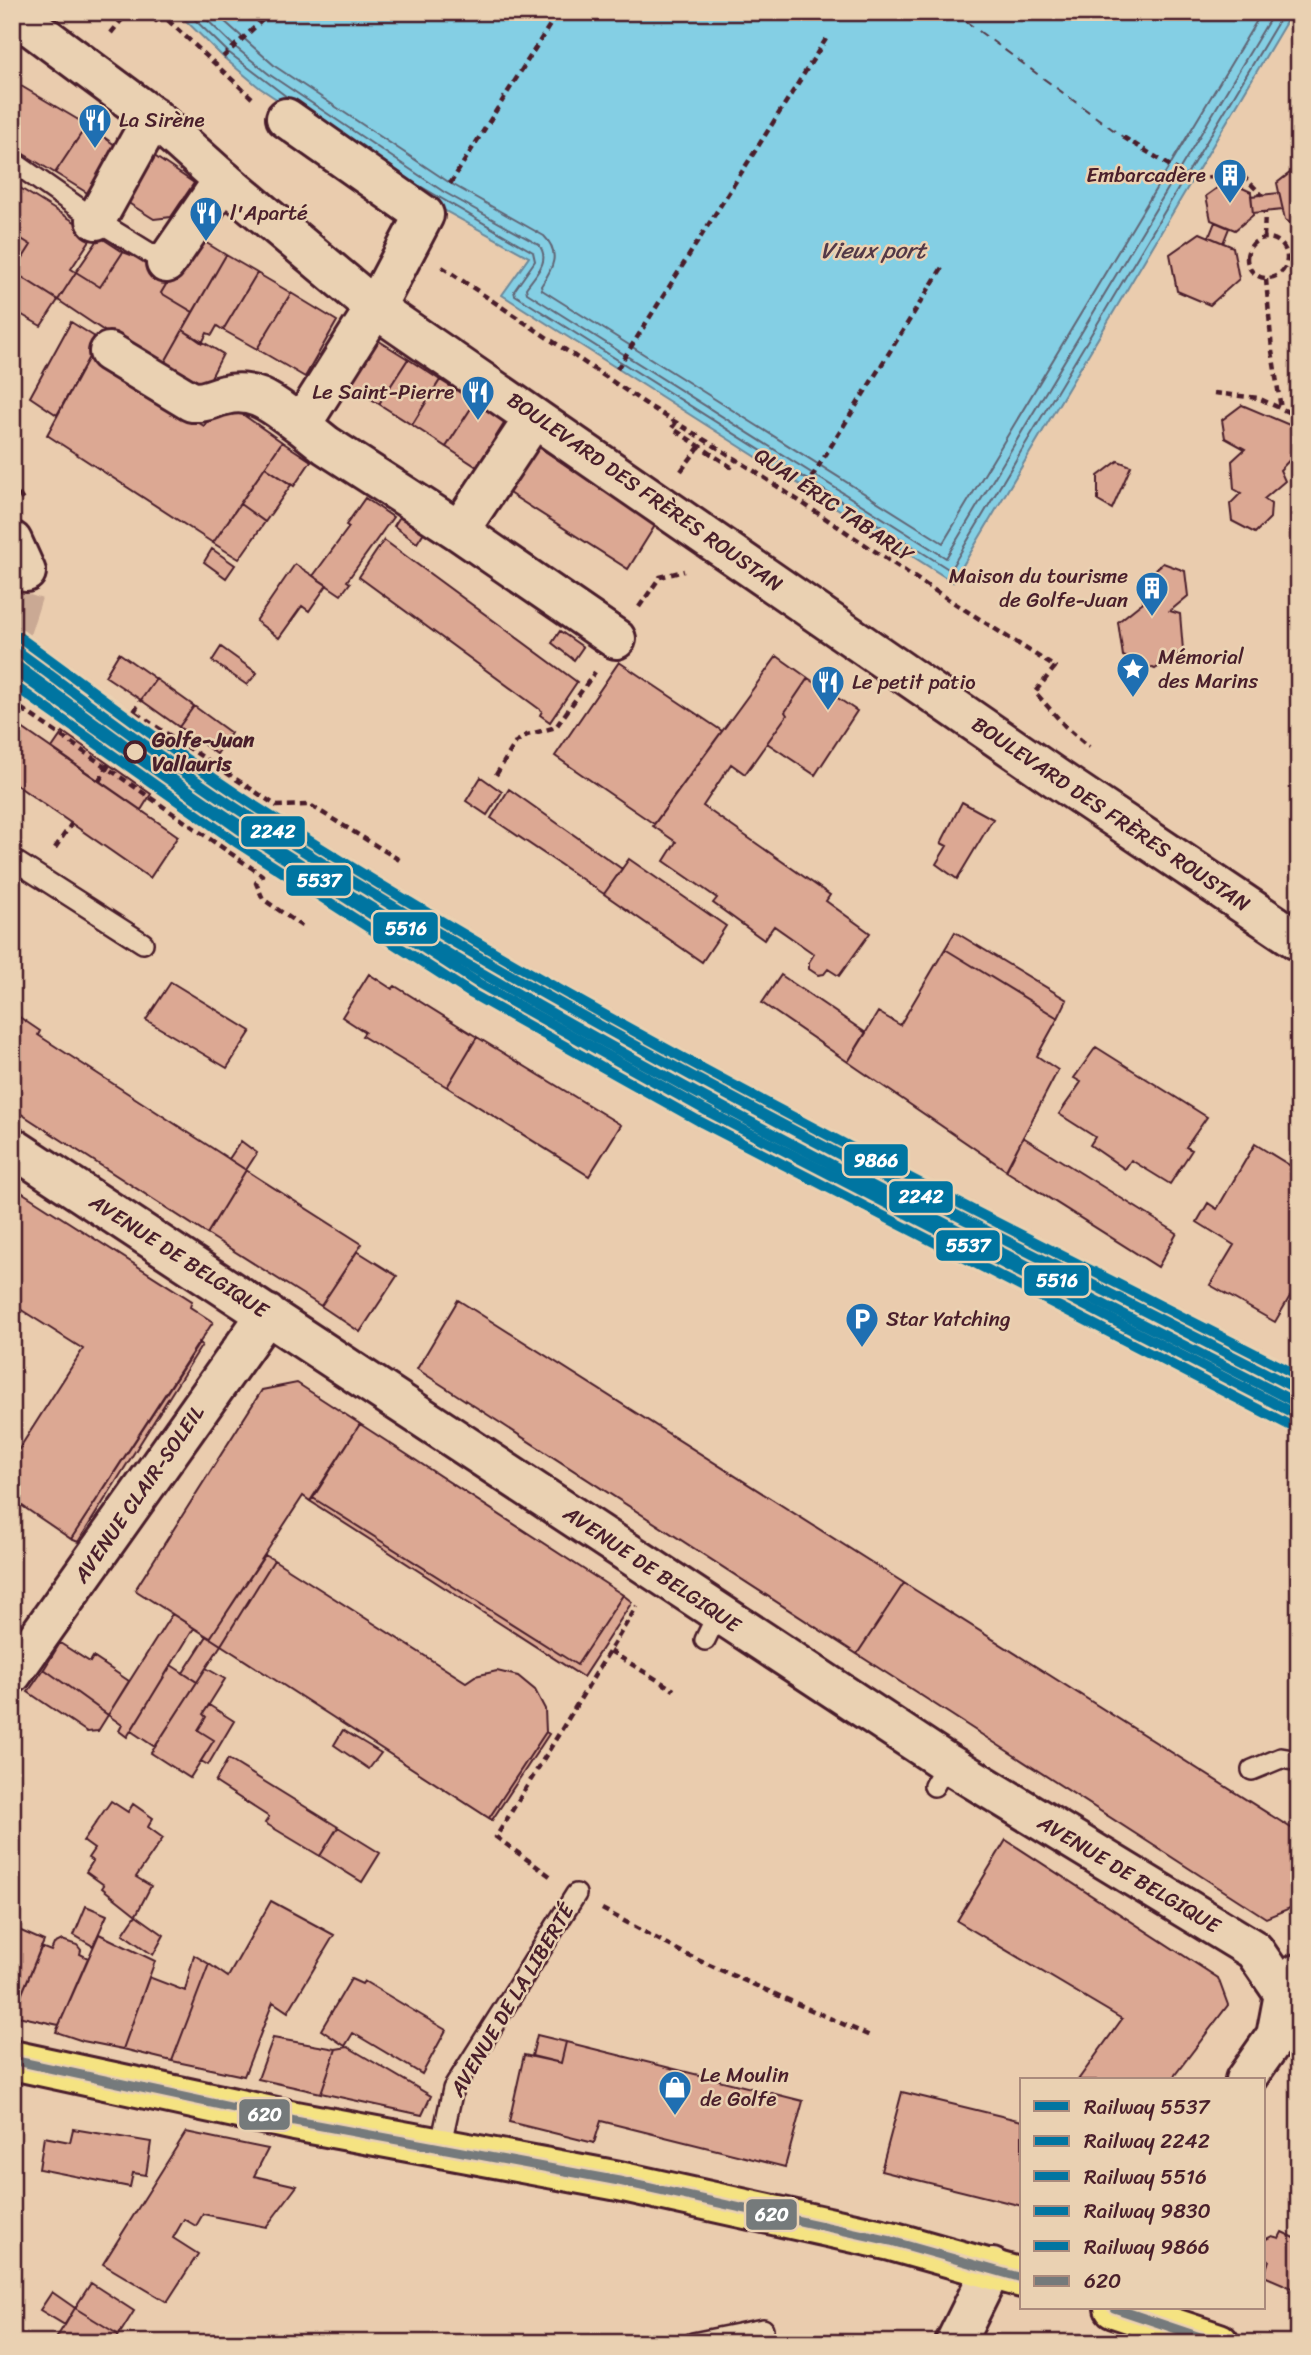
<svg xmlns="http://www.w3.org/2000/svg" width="1311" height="2355" font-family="Sriracha,sans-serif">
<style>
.water{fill:#84cfe4;stroke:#6d899a;stroke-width:2}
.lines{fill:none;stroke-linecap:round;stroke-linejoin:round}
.shore{stroke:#616575;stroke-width:2}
.ferry{stroke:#533947;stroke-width:2;stroke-dasharray:9 7;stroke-linecap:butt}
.building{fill:#dca893;stroke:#4a1f2b;stroke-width:2}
.secondary-tunnel{stroke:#caa994;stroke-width:38;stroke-dasharray:38 19;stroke-linecap:butt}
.lane-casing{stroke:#4a1f2b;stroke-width:24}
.street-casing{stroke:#4a1f2b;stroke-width:44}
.secondary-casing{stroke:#4a1f2b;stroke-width:44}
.primary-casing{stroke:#4a1f2b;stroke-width:44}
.path{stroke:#4a1f2b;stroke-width:4.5;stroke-dasharray:7 5;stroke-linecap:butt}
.lane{stroke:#ead1b2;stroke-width:19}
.street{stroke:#ead1b2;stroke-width:38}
.secondary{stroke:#ead1b2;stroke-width:38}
.primary{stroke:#f5e382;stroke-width:38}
.bus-1-casing{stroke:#ead1b2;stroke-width:14}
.bus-1{stroke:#757a7b;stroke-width:9}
.rail-1-casing{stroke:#ead1b2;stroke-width:16}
.rail-2-casing{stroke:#ead1b2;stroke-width:16}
.rail-3-casing{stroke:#ead1b2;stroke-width:16}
.rail-4-casing{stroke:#ead1b2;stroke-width:16}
.rail-5-casing{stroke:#ead1b2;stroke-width:16}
.rail-1{stroke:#0075a1;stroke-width:10}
.rail-2{stroke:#0075a1;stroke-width:10}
.rail-3{stroke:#0075a1;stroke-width:10}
.rail-4{stroke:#0075a1;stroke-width:10}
.rail-5{stroke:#0075a1;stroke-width:10}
.stop-dot{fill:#ead1b2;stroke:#4a1f2b;stroke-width:3.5}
.labels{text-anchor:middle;stroke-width:5;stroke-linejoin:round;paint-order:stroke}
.poi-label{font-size:21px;fill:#4a1f2b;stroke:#ead1b2;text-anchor:start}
.street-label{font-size:21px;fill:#4a1f2b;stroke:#ead1b2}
.stop-label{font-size:21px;font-weight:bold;fill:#4a1f2b;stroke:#ead1b2;text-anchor:start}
.water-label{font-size:23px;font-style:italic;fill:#533947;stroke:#ead1b2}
.line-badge{stroke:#ead1b2;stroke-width:2.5}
.badge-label{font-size:19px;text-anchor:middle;font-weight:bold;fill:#fff}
</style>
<rect width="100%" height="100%" fill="#eaccae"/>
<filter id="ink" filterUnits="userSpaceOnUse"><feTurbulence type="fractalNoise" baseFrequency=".0143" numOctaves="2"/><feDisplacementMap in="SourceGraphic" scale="14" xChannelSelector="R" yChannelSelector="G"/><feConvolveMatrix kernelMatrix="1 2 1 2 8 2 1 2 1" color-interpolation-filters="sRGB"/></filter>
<g filter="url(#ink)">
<path class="water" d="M177,12H1292L953,582L502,295L529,257L436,206L260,88L223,57Z"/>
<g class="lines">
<path class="shore" d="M187,12L228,52L287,97
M199,12L234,46L270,75L444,192L539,245C551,261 536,274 526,288L527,293L946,558L1274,12
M214,12L276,67L450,183L544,236C561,253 553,268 541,286L542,290L943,543L1262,12
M420,186L533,252L535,261L514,291L515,295L950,570L1284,12"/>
<path class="ferry" d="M953,12L1123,137"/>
</g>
<path class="building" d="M16,83L87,125L55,173L12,147V89Z
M87,125L119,148L89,194L55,173Z
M144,149L194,183L171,217L154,219L114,194Z
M1299,156V227L1285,220L1277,183L1291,172Z
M1227,181L1251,192L1253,215L1235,230L1211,220L1206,196Z
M12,183L94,234L71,269L76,272L58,300L14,272L31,245L12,233Z
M1279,193L1283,210L1253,213L1251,196Z
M1215,222L1229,228L1223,243L1209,237Z
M12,233L31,245L14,272L12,271Z
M1200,233L1233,247L1239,279L1210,305L1177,291L1170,254Z
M195,236L226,255L193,312L161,293Z
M100,237L123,252L100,287L76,272Z
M123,252L174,271L161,293L193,312L161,369L58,300L76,272L100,287Z
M226,255L257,273L223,330L217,326L212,335L207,333L202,343L183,330Z
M14,272L58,300L41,326L12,309Z
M257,273L291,293L257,349L223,330Z
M291,293L337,321L305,377L257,349Z
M71,322L103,342L93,359L89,357L57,415L30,397Z
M183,330L223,354L202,395L161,369Z
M376,339L408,359L379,404L347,384Z
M89,357L204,426L215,408L235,409L282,442L213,543L47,435Z
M408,359L440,380L412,425L379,404Z
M440,380L475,402L446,447L412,425Z
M475,402L505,422L477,467L446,447Z
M1242,405L1299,429V450L1280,470L1285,481L1264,499L1271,504L1270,518L1255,533L1232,521L1230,504L1241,493L1234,489L1232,461L1245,449L1225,438L1222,420Z
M282,442L311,461L294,486L265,467Z
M531,442L656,524L628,569L501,488Z
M1118,461L1131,466L1112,509L1098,501V476Z
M265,467L291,485L265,522L240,504Z
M365,498L393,517L347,581L350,583L341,595L313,576L349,527L346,525Z
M240,504L265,522L239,559L213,543Z
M401,515L424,532L417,543L394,526Z
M384,540L577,682L550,722L540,715L542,711L359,577Z
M212,549L235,565L226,578L204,562Z
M1163,563L1185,571L1188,596L1170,611L1180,614L1183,650L1155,669L1123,656L1118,622L1143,602L1142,581Z
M295,564L327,585L309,611L302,606L279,638L256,621Z
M560,631L583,647L574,660L552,643Z
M221,647L257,673L247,685L212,661Z
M119,653L156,679L141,700L105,676Z
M777,656L808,678L785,712L787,715L745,774L731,764L703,806L830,895L826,901L870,933L839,976L828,969L824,974L818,975L809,969V962L814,954L774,926L764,940L713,903L717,898L664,861L676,842L653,826Z
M619,662L722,731L654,824L555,756Z
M808,678L857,711L815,775L767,743L787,715L785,712Z
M156,679L194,706L179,727L141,700Z
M194,706L231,733L217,754L179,727Z
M12,721L178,836L150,878L12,782Z
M63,732L151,794L141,810L52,748Z
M481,777L502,792L487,815L466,801Z
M509,789L622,869L604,894L491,818Z
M962,802L993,819L957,879L936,864L947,846L941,843Z
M629,859L726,926L702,962L604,894Z
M955,932L1067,1000L1058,1018L945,949Z
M945,949L1058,1018L1037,1056L1058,1070L1006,1170L848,1062L878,1012L900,1025Z
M369,974L392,989L395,986L477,1037L447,1087L362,1036L365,1032L342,1017Z
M781,975L866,1033L848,1062L762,1003Z
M171,982L251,1031L227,1068L146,1020Z
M12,1012L40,1031L38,1035L246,1170L207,1234L12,1108Z
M477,1037L621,1125L589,1176L447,1087Z
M1096,1047L1207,1117L1186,1147L1192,1150L1170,1184L1131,1160L1125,1169L1090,1145L1095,1137L1059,1114L1081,1082L1074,1078Z
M1023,1137L1177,1233L1158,1267L1006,1171Z
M241,1141L257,1153L246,1170L229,1159Z
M1255,1144L1299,1171V1281L1275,1322L1210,1285L1234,1245L1197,1222L1208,1203L1217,1209Z
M246,1170L362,1244L321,1306L207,1234Z
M12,1186L192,1301L190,1307L213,1322L71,1539L12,1499V1460L83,1349L12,1304Z
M357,1251L397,1276L360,1332L321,1306Z
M458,1300L904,1583L857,1654L417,1369Z
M199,1342L202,1345L78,1542L71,1539Z
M297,1383L360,1424L310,1501L303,1496L210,1638L135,1590L262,1390Z
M360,1424L623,1595L577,1665L313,1498Z
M313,1498L577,1665L623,1595L632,1602L583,1677L310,1501Z
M265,1555L274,1560L221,1645L210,1638Z
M274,1560L466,1682L475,1676L497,1671L518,1676L535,1690L545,1709L546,1732L489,1818L221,1645Z
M904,1583L1299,1833V1898L1295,1906L1266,1918L857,1654Z
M172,1614L194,1628L127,1737L119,1731L122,1725L108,1715Z
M207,1636L221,1645L197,1682L183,1673Z
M60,1643L90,1662L93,1657L129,1681L108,1715L44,1669Z
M171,1665L197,1682L155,1747L131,1731Z
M206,1668L225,1679L203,1714L206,1717L198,1730L214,1740L190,1778L151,1753Z
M44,1669L108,1715L98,1731L87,1732L28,1692Z
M209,1705L234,1721L208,1765L201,1761L214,1740L198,1730L206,1717L203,1714Z
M343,1730L381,1753L369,1769L334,1745Z
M546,1732L549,1734L492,1820L489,1818Z
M228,1759L338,1827L320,1856L265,1823L269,1817L215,1782Z
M111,1801L128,1812L133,1804L153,1818L148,1827L163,1838L136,1877L151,1886L136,1915L102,1888L104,1885L86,1872L93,1861L88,1858L94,1849L83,1841Z
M338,1827L380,1853L362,1882L320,1856Z
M1006,1840L1218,1978L1228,2005L1171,2080H1078L1122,2019L957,1921Z
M271,1901L334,1935L288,2012L273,2002L244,2076L172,2061L209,1964L228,1977Z
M86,1906L107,1915L93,1946L74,1935Z
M136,1915L164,1935L153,1955L123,1934Z
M12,1927L44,1941L13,2015H12Z
M99,1934L155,1961L123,2049L83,2041L56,2032Z
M62,1940L77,1945L81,1950L80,1954L88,1958L59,2025L13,2015L41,1947L51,1951L54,1944Z
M194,1955L209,1964L172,2061L123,2049L149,1977L185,1991Z
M351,1979L362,1984L364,1981L446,2030L422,2074L353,2033L345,2046L321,2030Z
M537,2035L566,2042L561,2063L532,2056Z
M273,2038L336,2049L321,2093L258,2079Z
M566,2042L803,2101L785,2167L601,2121L594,2143L509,2122L524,2055L561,2063Z
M348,2047L431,2096L422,2115L321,2093L336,2049Z
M902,2092L1022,2121V2206L881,2171Z
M73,2129L151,2142L146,2175L133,2173L130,2187L39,2169L44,2137L70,2142Z
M186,2132L268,2149L254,2176L297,2186L266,2227L203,2214L196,2226L184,2219L173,2238L198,2254L167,2302L103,2264Z
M1282,2232L1299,2240V2291L1264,2276L1269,2260L1264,2256V2240L1272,2236L1279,2238Z
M91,2283L134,2311L119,2335L75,2308Z
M52,2292L75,2308L65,2325L40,2310Z
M75,2308L119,2335L114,2343H67L57,2337Z"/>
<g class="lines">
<path class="secondary-tunnel" d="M12,629L24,592L26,572"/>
<defs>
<path id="lane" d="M12,161L96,220L166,263
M12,859L143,943
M705,1640L718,1613
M1252,1770L1281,1758L1299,1761
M934,1786L947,1763
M440,2148L453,2089L576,1894
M693,2343L763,2329"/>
<path id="street" d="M286,118L424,215L375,308L301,425L326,445L459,531L534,418
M96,220L153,117
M166,263L223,180
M109,352L192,402C208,403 210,398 225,395C257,387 276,408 301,425
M459,531L616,639
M12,1147L947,1763L1254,1950L1284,1994
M12,1674L267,1314
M1245,2080L1276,2036L1284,1994L1297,1974
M955,2343L992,2268"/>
<path id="secondary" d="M15,12L25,22L153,117L223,180L375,308L1053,776L1299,941
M12,541L26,572"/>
<path id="primary" d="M12,2060L295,2121L619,2181L891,2241L1022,2278
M1114,2308L1219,2343"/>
</defs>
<use href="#lane" class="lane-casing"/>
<use href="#street" class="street-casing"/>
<use href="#secondary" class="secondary-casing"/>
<use href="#primary" class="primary-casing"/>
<path class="path" d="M147,12L156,21L162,15
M159,12L252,98
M111,33L128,12
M223,57L271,12
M1123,137L1192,179L1241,174L1262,195
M450,184L558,12
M1247 258a20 20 0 1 1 40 0a20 20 0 1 1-40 0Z
M1264,238L1265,211
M442,267L649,406L736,459L926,585L1055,667L1035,692L1065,726L1089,747
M1266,279L1272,351L1281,409
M617,369L826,39
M1214,393L1258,398L1299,417
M676,422L672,428L731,467L736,459
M681,471L699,447
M12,484L24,502
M805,488L943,266
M639,607L660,577L684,571
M12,702L262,875L256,883L263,899L303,927
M134,712L141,700
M128,720L134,712L277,806L310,805L401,861
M496,775L516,742L527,735L556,727L595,672
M99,781L113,758
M55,848L72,823
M610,1651L674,1690
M550,1876L496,1837L637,1606
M602,1909L689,1956L870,2036"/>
<use href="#lane" class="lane"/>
<use href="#street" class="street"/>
<use href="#secondary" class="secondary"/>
<use href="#primary" class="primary"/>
<defs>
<path id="bus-1" d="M12,2060L295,2121L619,2181L891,2241L1022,2278
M1114,2308L1218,2343"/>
</defs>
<use href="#bus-1" class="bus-1-casing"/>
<use href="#bus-1" class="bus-1"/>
<defs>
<path id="rail-1" d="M12,669L243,832L478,983L705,1110L1299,1416"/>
<path id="rail-2" d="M12,647C93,706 172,767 256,821C589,1035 946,1209 1299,1390"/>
<path id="rail-3" d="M12,662C91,719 167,778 249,831C582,1046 940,1220 1293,1401"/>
<path id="rail-4" d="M12,684L236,842L472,994L699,1121L1293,1427"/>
<path id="rail-5" d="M19,637C99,695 178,756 261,810C593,1024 948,1197 1299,1376"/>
</defs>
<use href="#rail-1" class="rail-1-casing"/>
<use href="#rail-2" class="rail-2-casing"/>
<use href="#rail-3" class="rail-3-casing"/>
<use href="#rail-4" class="rail-4-casing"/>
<use href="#rail-5" class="rail-5-casing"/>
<use href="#rail-1" class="rail-1"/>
<use href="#rail-2" class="rail-2"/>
<use href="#rail-3" class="rail-3"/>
<use href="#rail-4" class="rail-4"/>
<use href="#rail-5" class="rail-5"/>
</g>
</g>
<defs>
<symbol id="restaurant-pin" viewBox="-11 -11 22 30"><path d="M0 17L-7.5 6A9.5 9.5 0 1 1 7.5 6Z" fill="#1f6fb2" stroke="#ead1b2"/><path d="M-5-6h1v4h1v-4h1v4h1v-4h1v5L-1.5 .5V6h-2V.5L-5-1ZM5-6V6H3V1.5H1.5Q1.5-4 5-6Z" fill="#fff"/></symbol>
<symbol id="building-pin" viewBox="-11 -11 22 30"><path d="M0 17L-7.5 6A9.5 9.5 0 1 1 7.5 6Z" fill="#1f6fb2" stroke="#ead1b2"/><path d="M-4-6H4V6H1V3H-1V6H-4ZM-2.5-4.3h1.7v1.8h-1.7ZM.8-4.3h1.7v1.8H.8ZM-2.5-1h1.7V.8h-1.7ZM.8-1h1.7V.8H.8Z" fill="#fff"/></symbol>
<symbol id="sight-pin" viewBox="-11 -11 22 30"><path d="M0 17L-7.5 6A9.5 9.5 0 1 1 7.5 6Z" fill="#1f6fb2" stroke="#ead1b2"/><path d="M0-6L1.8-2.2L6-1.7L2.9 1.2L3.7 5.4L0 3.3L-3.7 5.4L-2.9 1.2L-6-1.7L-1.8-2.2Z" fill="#fff"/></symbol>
<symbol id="parking-pin" viewBox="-11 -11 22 30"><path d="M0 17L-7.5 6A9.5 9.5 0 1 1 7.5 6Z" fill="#1f6fb2" stroke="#ead1b2"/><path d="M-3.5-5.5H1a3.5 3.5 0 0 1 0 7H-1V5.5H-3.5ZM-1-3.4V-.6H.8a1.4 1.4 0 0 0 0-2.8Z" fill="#fff"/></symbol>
<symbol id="shop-pin" viewBox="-11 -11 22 30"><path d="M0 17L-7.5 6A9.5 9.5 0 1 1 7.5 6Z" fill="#1f6fb2" stroke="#ead1b2"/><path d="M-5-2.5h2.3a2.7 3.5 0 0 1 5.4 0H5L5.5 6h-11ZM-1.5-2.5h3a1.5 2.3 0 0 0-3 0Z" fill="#fff"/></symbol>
</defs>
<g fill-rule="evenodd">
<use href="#restaurant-pin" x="76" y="101" width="38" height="52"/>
<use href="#building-pin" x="1211" y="156" width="38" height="52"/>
<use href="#restaurant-pin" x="187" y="194" width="38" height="52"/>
<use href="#restaurant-pin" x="459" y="373" width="38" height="52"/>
<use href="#building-pin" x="1133" y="569" width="38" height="52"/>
<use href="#sight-pin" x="1114" y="650" width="38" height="52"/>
<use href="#restaurant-pin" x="809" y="663" width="38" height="52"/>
<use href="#parking-pin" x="843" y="1300" width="38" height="52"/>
<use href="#shop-pin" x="656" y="2068" width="38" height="52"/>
</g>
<circle class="stop-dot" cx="135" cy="752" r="10"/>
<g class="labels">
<g class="poi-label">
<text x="119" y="127">La Sirène</text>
<text x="1206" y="182" text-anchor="end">Embarcadère</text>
<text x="230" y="220">l'Aparté</text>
<text x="454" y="399" text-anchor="end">Le Saint-Pierre</text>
<text x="1128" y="583" text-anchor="end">Maison du tourisme<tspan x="1128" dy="24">de Golfe-Juan</tspan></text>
<text x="1158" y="664">Mémorial<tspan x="1158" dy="24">des Marins</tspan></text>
<text x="852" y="689">Le petit patio</text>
<text x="886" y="1326">Star Yatching</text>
<text x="700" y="2082">Le Moulin<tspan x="700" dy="24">de Golfe</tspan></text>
</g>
<g class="street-label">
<text transform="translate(645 492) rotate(35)" y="7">BOULEVARD DES FRÈRES ROUSTAN</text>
<text transform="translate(834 505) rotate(34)" y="7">QUAI ÉRIC TABARLY</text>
<text transform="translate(1111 814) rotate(34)" y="7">BOULEVARD DES FRÈRES ROUSTAN</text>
<text transform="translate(179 1256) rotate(33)" y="7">AVENUE DE BELGIQUE</text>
<text transform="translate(139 1494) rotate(-55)" y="7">AVENUE CLAIR-SOLEIL</text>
<text transform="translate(652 1569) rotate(34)" y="7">AVENUE DE BELGIQUE</text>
<text transform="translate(1129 1874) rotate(31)" y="7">AVENUE DE BELGIQUE</text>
<text transform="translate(512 2000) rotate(-59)" y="7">AVENUE DE LA LIBERTÉ</text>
</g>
<g class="stop-label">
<text x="152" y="747">Golfe-Juan<tspan x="152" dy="24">Vallauris</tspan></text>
</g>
<g class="water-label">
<text x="873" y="258">Vieux port</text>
</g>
</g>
<g class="line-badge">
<rect x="240" y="815" width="66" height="33" rx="7" fill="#0075a1"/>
<rect x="285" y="864" width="67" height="33" rx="7" fill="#0075a1"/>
<rect x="372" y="911" width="67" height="34" rx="7" fill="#0075a1"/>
<rect x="843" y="1143" width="66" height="34" rx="7" fill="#0075a1"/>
<rect x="888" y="1180" width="66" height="34" rx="7" fill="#0075a1"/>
<rect x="935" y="1229" width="66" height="33" rx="7" fill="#0075a1"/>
<rect x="1023" y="1264" width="67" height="33" rx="7" fill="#0075a1"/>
<rect x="238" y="2098" width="53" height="33" rx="7" fill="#757a7b"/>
<rect x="745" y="2198" width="53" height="33" rx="7" fill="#757a7b"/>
</g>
<g class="badge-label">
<text x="273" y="838">2242</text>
<text x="319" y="887">5537</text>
<text x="406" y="935">5516</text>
<text x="876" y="1167">9866</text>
<text x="921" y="1203">2242</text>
<text x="968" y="1252">5537</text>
<text x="1057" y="1287">5516</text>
<text x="265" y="2121">620</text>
<text x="772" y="2221">620</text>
</g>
<rect width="1311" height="2355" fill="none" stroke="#ead1b2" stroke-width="42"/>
<rect x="21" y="21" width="1269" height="2313" fill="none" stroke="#4a1f2b" stroke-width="2.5" filter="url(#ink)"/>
<rect x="1020" y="2078" width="245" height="231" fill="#ead1b2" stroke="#aa8a7c" stroke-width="2"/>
<rect x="1034" y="2101" width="35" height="10" fill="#0075a1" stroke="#aa8a7c" stroke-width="2"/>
<text x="1084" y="2114" font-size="21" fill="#4a1f2b">Railway 5537</text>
<rect x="1034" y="2136" width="35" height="10" fill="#0075a1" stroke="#aa8a7c" stroke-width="2"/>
<text x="1084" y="2148" font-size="21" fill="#4a1f2b">Railway 2242</text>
<rect x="1034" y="2171" width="35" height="10" fill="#0075a1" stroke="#aa8a7c" stroke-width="2"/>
<text x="1084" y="2184" font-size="21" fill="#4a1f2b">Railway 5516</text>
<rect x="1034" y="2206" width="35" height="10" fill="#0075a1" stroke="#aa8a7c" stroke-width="2"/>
<text x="1084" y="2218" font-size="21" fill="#4a1f2b">Railway 9830</text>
<rect x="1034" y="2241" width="35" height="10" fill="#0075a1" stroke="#aa8a7c" stroke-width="2"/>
<text x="1084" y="2254" font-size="21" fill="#4a1f2b">Railway 9866</text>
<rect x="1034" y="2276" width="35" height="10" fill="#757a7b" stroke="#aa8a7c" stroke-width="2"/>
<text x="1084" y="2288" font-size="21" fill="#4a1f2b">620</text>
</svg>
